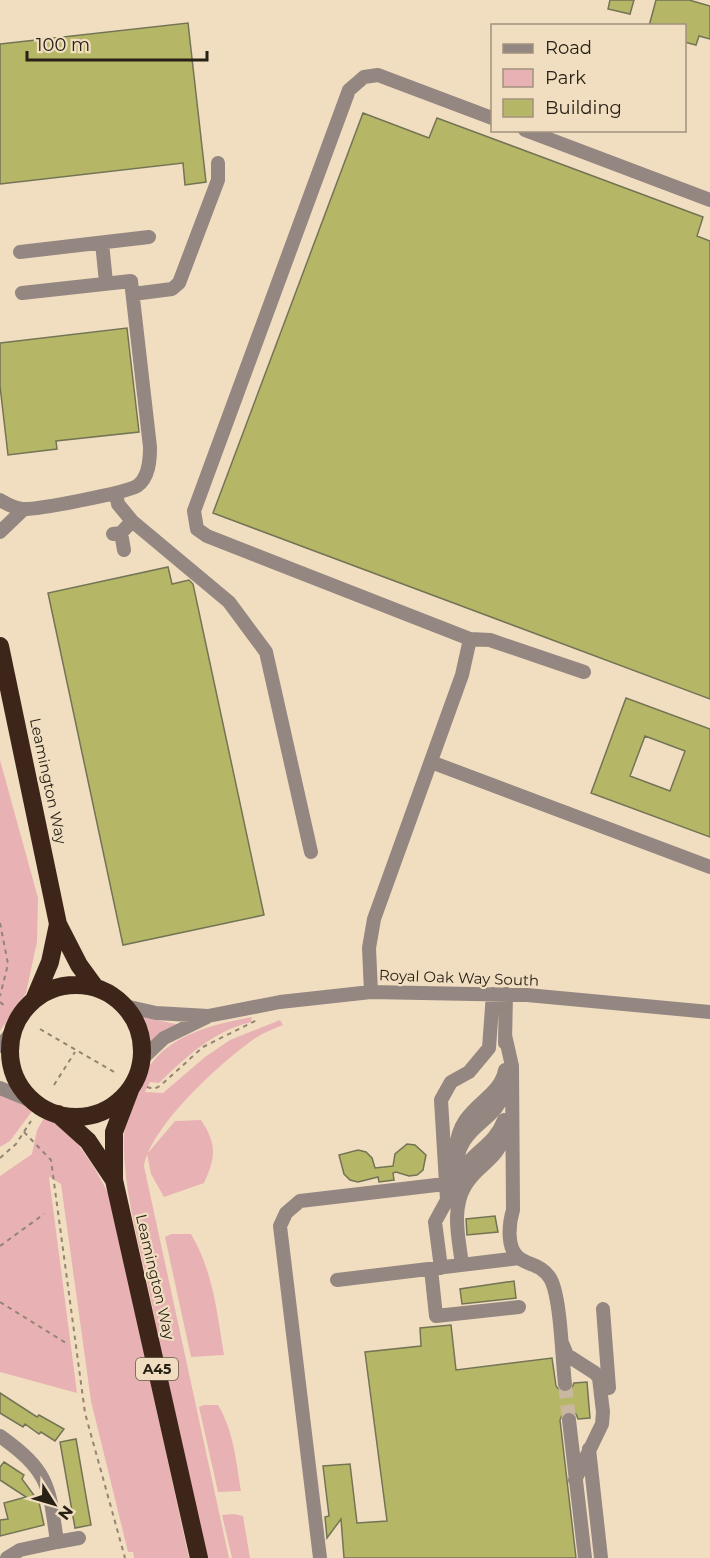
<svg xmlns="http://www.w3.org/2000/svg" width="710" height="1558" font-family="Montserrat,sans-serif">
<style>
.green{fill:#e8b2b5}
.building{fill:#b6b766;stroke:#737456;stroke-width:1.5;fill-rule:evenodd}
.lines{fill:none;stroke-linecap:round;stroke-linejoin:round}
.minor-tunnel{stroke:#c9b89f;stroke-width:14;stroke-dasharray:14 7;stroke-linecap:butt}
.path{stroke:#938571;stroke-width:2;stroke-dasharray:4.5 4.5;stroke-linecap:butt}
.minor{stroke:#948680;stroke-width:14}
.highway{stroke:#3e2519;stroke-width:18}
.labels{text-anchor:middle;stroke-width:4.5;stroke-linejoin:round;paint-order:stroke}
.shield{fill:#f1dec1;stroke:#645a49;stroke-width:1.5}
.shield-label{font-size:14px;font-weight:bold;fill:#282116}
.street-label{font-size:15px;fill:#282116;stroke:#f1dec1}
</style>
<rect width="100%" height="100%" fill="#f1dec1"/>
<path class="green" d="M0,760L38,898L37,942L26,993L0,1031Z
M141,1017L176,1024V1025L146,1045Z
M252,1017L251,1022C213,1031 186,1057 159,1083L150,1082L145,1092L163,1093L205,1057L230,1040L280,1020L283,1025C273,1029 263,1033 254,1039C220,1063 151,1126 144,1166L229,1558H205C187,1469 168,1380 149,1291C139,1241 122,1187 124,1135C125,1114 135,1089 146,1071C169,1034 212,1025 252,1017Z
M0,1094L33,1110L10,1141L0,1147Z
M45,1116C77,1135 94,1165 110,1197L189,1558H134L133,1552H128L91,1401L61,1184L49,1177L77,1393L0,1372V1176L32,1154L37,1130Z
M201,1120C217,1144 216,1157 204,1183L164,1197L151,1174L147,1154L175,1121Z
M171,1234H191C213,1271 217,1312 224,1355L191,1357L165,1237Z
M204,1405H218C234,1432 236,1461 241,1491L218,1492L199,1407Z
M234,1514L243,1516L250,1558H232L222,1515Z"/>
<path class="building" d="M610,0H634L630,14L608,9Z
M656,0H689L710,6V39L699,36L696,45L684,42V26H649Z
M188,23L206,182L185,185L183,163L0,184V44Z
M363,113L429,138L437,118L703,217L697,236L710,241V699L213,513Z
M127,328L139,432L56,441L57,449L8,455L0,386V343Z
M168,567L172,584L189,580L193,584L264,915L123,945L48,593Z
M626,698L710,729V837L591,793ZM645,736L685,751L670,791L630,776Z
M407,1144L415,1145L426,1155L423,1170L417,1175L409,1176L396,1172L393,1173L394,1180L379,1182L378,1177L358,1182L350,1180L344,1174L339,1155L358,1150L366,1152L372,1158L375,1168L393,1166L395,1154Z
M495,1216L498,1232L467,1235L466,1219Z
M514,1281L516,1298L462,1304L460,1289Z
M451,1325L456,1370L552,1358L556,1386L561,1392H570L574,1383L587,1382L590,1418L578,1419L576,1414L569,1411L563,1413L560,1420L576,1558H344L341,1519L327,1538L325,1517L329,1516L323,1466L350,1464L357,1523L387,1521L365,1352L421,1346L420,1328Z
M0,1393L37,1417L39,1415L64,1429L55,1441L41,1432L39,1434L25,1424L23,1427L0,1413Z
M76,1439L91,1525L75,1528L60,1442Z
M4,1462L24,1475L22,1479L39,1502L44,1525L0,1536V1520L8,1519L4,1503L26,1497L0,1480V1467Z"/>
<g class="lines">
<path class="minor-tunnel" d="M565,1384L569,1420"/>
<path class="path" d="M0,923L8,964L0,996
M0,1002L6,1007
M40,1029L114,1072
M54,1085L75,1052
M147,1087L154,1089L160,1086L203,1047L257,1020
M24,1132L51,1160L85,1413L125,1558
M0,1158L16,1144L31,1121
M0,1246L44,1214
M0,1302L66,1343"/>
<path class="minor" d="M525,130L710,200
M102,243L106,282
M20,252L149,237
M133,294L172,289L179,283L218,180V163
M116,493L118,504L132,521L229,602L266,652L311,852
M0,500C7,504 13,508 22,509C36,510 125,493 137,486C149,478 150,460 150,447L131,281L22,293
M0,532L24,509
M121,533L124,550
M113,534L121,533L132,521
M470,639L490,640L584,672
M431,762L710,867
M371,992L369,948L374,919L462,675L470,639L207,536L197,529L194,511L349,90L364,77L378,75L492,118
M125,1006L156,1013L208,1016L280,1002L371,992L527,995L710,1012
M505,1035L512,1066L513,1210C509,1223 506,1248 519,1258C530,1266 541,1264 550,1278C561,1296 562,1360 565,1384
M505,1043L506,994
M0,1046L14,1030
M142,1059L164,1038L207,1017
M0,1088L34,1102
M456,1150C458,1105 499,1102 505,1070
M456,1174C455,1123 497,1125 505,1089
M456,1200C455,1153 491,1155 504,1120
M462,1265C459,1239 451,1210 465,1186C479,1161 504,1160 504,1125
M441,1268L435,1222L447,1200L441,1100L451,1082L469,1072L489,1048L493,994
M431,1269L436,1316L519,1307
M337,1280L519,1258
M603,1309L609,1388
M563,1345L567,1355L595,1373L599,1378L603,1412L602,1424L575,1480
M569,1420L585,1558
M0,1436C49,1471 49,1485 57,1542L20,1550L7,1558
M589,1449L601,1558
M57,1542L79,1538
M320,1558L280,1226L286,1213L300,1201L445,1184"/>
<path class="highway" d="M0,646L58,924L79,965L95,987
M10 1051a66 66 0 1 1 132 0a66 66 0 1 1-132 0Z
M34,1000L50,962L58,924
M130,1090L114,1132V1180L199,1558
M58,1114L88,1141L114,1180"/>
</g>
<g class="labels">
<rect class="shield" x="136" y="1358" width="42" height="22" rx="4.5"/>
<g class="shield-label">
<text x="157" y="1374">A45</text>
</g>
<g class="street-label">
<text transform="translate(48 781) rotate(78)" y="5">Leamington Way</text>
<text transform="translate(459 978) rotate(2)" y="5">Royal Oak Way South</text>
<text transform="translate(155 1277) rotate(77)" y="5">Leamington Way</text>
</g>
</g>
<rect x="491" y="24" width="195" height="108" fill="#f1dec1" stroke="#a1927d" stroke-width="1.5"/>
<rect x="503" y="44" width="30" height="9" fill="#948680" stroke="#a1927d" stroke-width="1.5"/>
<text x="545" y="54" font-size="18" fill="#282116">Road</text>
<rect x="503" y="69" width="30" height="18" fill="#e8b2b5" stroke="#a1927d" stroke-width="1.5"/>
<text x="545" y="84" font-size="18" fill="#282116">Park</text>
<rect x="503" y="99" width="30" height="18" fill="#b6b766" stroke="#a1927d" stroke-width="1.5"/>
<text x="545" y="114" font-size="18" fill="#282116">Building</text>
<g transform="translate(54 1504) rotate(127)" stroke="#f1dec1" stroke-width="4.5" paint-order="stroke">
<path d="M0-4.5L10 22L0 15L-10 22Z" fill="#282116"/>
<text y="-9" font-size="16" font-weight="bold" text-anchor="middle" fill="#282116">N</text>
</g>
<path d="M27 51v9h180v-9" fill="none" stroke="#282116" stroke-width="3"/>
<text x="36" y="51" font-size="18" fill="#282116" stroke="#f1dec1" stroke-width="4.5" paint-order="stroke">100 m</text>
</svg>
